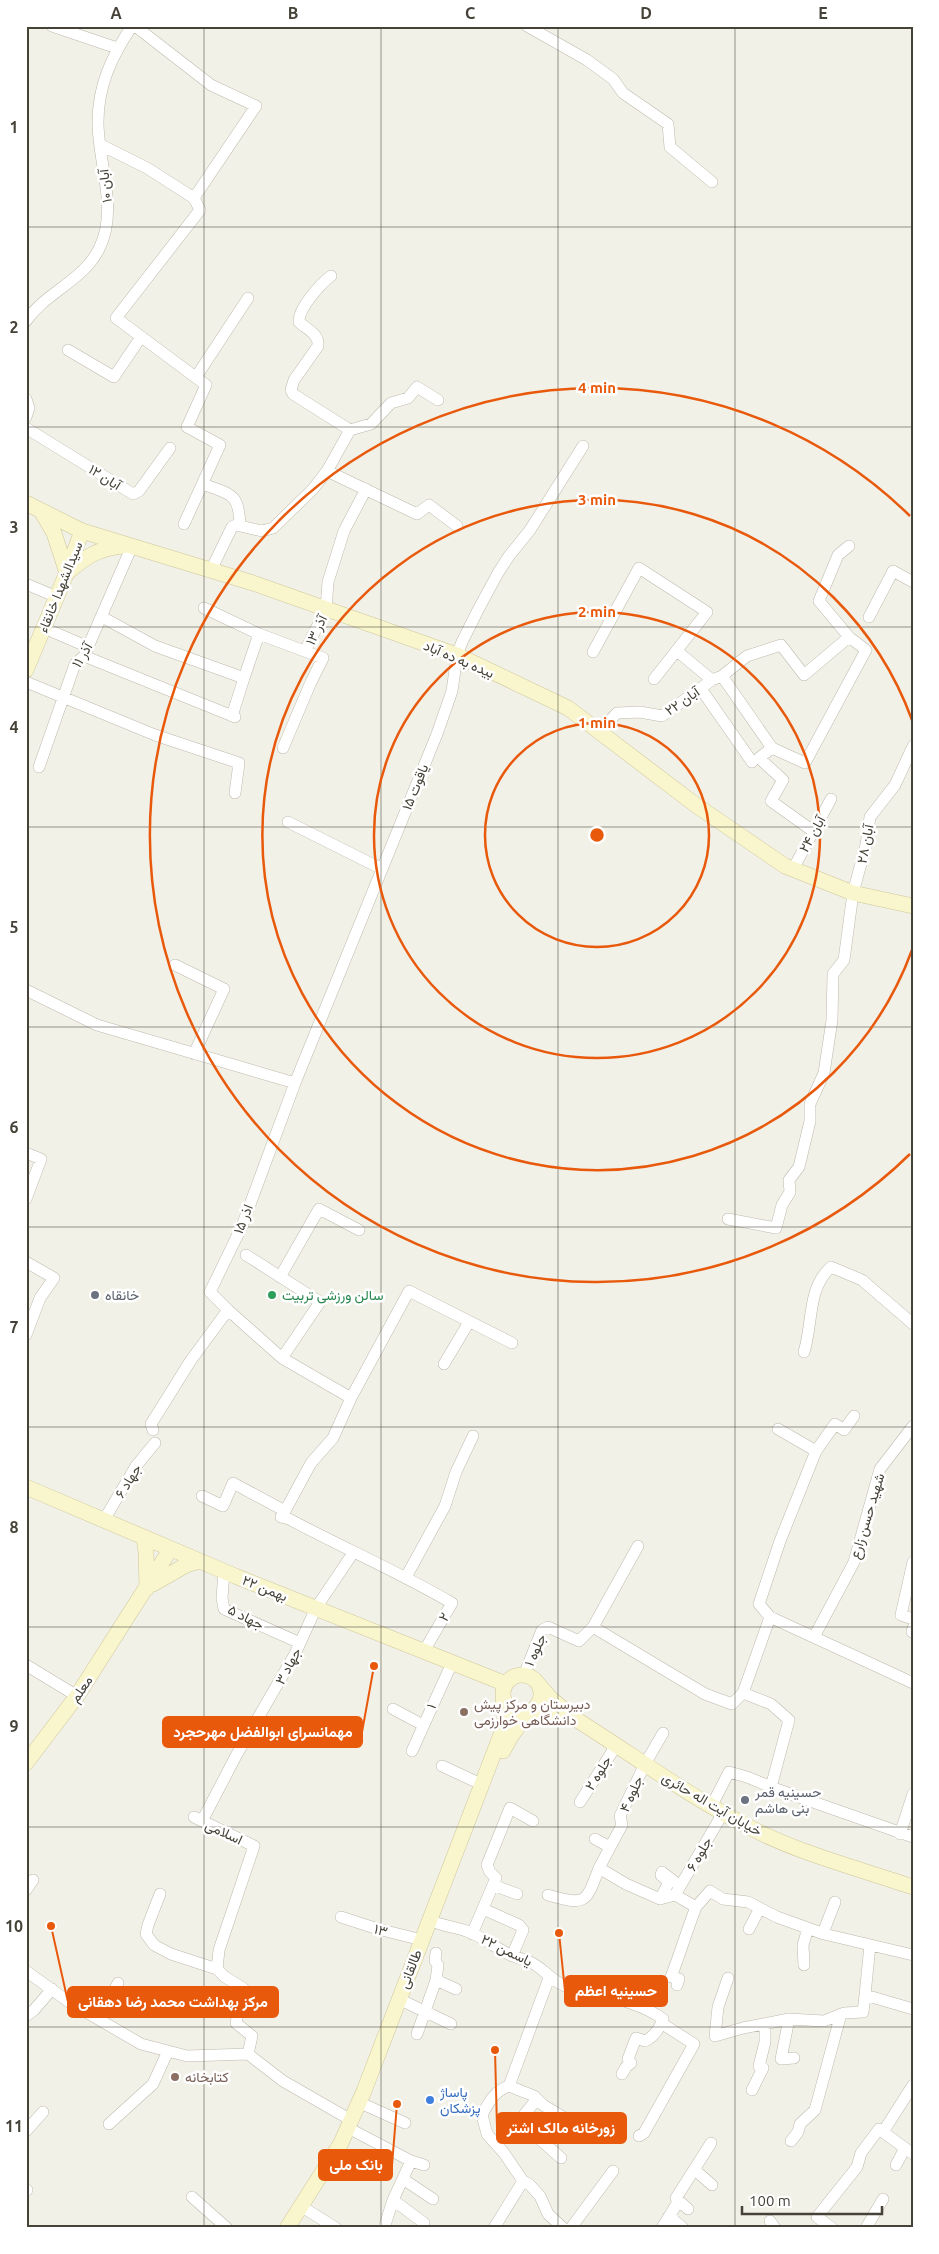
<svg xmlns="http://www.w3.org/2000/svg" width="939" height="2254" font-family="Ubuntu,Vazirmatn,sans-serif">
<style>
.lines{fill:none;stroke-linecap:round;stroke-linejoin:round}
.street-casing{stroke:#bdb9ac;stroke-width:12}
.secondary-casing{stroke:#cdc79d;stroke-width:16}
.street{stroke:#fff;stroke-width:11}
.secondary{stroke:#f9f5cc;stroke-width:15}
.grid{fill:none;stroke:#454238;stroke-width:1;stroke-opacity:0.55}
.ring{fill:none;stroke:#e8590c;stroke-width:2.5}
.worship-dot{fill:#6b7280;stroke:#fff;stroke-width:2}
.leisure-dot{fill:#2e9e5b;stroke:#fff;stroke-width:2}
.education-dot{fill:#8d6e63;stroke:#fff;stroke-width:2}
.shop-dot{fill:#3f7fe0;stroke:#fff;stroke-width:2}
.labels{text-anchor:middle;stroke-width:5;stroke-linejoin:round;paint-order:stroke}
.street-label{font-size:14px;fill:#454238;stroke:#fff}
.worship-label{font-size:14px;fill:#5b616d;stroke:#fff;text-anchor:start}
.leisure-label{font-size:14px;fill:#27864d;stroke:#fff;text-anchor:start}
.education-label{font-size:14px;fill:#785e54;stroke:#fff;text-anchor:start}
.shop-label{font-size:14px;fill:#366cbe;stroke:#fff;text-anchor:start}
.centre{fill:#e8590c;stroke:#fff;stroke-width:2.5}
.ring-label{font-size:15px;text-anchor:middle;font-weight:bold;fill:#e8590c;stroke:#fff;stroke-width:5;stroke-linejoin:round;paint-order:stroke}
.leader{fill:none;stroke:#e8590c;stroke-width:2}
.callout-dot{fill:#e8590c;stroke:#fff;stroke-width:2}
.callout{fill:#e8590c;stroke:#e8590c;stroke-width:2}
.callout-label{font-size:15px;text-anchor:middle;font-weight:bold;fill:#fff}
.neatline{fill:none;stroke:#454238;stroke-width:2}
.grid-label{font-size:16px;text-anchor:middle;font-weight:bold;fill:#454238}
</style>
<rect width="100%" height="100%" fill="#f2f1e8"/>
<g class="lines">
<defs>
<path id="street" d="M52,26L117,48
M135,26L211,85L256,106L194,198
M527,26L587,60L613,79L623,93L668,124L670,147L712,182
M101,145L147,168L194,198L200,210L116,318L206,385L187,427L220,445L184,524
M331,276C320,284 298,309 299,322C307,330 319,333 318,346L294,380L291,390L293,394L350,430
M26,321C46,292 83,281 99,249C119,209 98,164 98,122C98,85 112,56 132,26
M68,350L114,377L141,337
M196,377L248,298
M26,399L29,408L26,417
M26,428L133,494L139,491L170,448
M327,471L417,514L429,505L457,526
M203,484C231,495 239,492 240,526
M211,570L232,527L236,525L262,531L273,528L313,489L327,471L350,430L371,424L391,403L408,398L417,387L438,400
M26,584L57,597
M204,608L259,634L323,658L311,682L283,748
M102,617L155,646L244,678L232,716
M869,617L893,571L913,582
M44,628L88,647
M305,651L326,609L328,582L344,531L366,489
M677,651L712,680L722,676L772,748L759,758L783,780L771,801L813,831
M593,652L639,568L707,612L654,679
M84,656L235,717
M722,676L747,656L781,645L804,675L849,637
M244,678L259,634
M26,682L155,735L239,763L235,793
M701,689L752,762
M599,732L617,713L640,712L662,716L712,680
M772,748L805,763L866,650L849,637L819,601L838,555L849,546
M39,767L75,664L84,656L132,546
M288,822L382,869
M793,869L831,799
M175,965L224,989L194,1054
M26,990L97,1025L295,1083
M26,1153L41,1159L26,1199
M728,1219L776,1228L782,1205L790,1192L789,1180L799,1167L810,1121V1104L824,1073L832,1020L833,974L844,960L853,893L866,845L870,817L895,785L913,746
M246,1255L320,1302L282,1358L351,1398
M26,1262L54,1278L40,1298L26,1335
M280,1277L319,1209L359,1230
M228,1310L210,1292L242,1226L295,1083L437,734L452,691L457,655L462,642L478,610L498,573L509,556L530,530L583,446
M804,1352C813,1324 807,1288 831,1267L862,1280L913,1324
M444,1364L469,1322
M153,1430L151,1424L191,1360L228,1310L282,1358
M816,1451L835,1424L844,1430L854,1416
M202,1496L223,1506L233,1483L285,1511L281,1517L289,1519C343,1548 399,1572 452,1603L424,1651
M285,1511L311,1463L333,1438L351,1398L409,1291L512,1343
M104,1520L136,1466L155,1443
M913,1562L901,1615L913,1619
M224,1572L222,1598L224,1609L300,1643
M406,1577L445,1506L456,1472L473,1436
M770,1617L759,1604L780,1541L816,1451L778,1429
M593,1627L705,1694L732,1704L743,1693
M912,1632L913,1628
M814,1637L854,1562L880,1469L913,1426
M26,1665L77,1696
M524,1675L542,1630L548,1627L579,1641L593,1627L638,1546
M393,1709L423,1725
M663,1733L645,1764L620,1816L622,1825L599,1868L626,1884L660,1899L675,1895
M412,1751L452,1663
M442,1766L481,1784
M771,1787L789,1720L771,1704L743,1693L770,1617L913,1683
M580,1802L612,1752L614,1744
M711,1807L729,1772L747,1777L776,1789L913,1837
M194,1817L254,1846L219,1950L217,1969
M202,1821L237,1754L295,1654L316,1608L353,1553
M900,1834L913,1794
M595,1839L610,1847
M493,1885L517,1894
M26,1890L33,1880
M160,1894L148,1925L146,1934L154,1945L171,1954L217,1969L225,1977L243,1988L236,2023L252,2036L248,2054
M548,1895C586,1906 586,1903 599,1868
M675,1895L696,1907L710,1891L723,1899L748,1902L777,1917L824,1934L913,1955
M675,1895L723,1813
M660,1899L669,1882L661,1875L662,1872L680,1886
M483,1909L519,1925L523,1930L512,1956
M341,1917L378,1929L422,1940
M429,1920C442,1926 456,1927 469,1932C485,1938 498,1950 513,1956C518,1958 523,1959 528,1961C543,1967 550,1980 565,1986C598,1997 634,1998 663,2019C659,2029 655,2036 645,2041L636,2038L628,2059L631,2063L626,2067L622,2074
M749,1929L760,1908
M823,1933L835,1902
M472,1934L496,1878L490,1872L487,1865L510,1808L533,1821
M870,1945L865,1995L913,2009
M804,1965L803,1945L808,1928
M26,1971L69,2002L141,2044L187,2056L248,2054L283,2081L351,2120
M549,1978L509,2086C494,2091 489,2102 482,2115L487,2134L504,2153L523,2181L529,2184L540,2196L548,2214L563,2228
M728,1978L718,2007L715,2036L743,2028L789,2019L824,2021L844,2013L863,2012L865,1995
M436,1980L456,1989
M677,1985L679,1979L671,1977C680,1954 687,1930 696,1907
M405,2002L451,2024
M26,2016L34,2010L52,1989
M99,2018L118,1983
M789,2019L781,2059L794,2058
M417,2034L436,1980L438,1965L435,1961L436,1953
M509,2086L534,2096L543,2105L596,2137
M752,2090L763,2068L759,2066L765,2042V2024
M537,2099L519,2121L561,2158
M365,2105L405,2123
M109,2124L153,2084L168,2051
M26,2131L43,2112
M354,2131L411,2161L424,2165
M883,2132L913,2085
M639,2136L644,2133L694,2044L661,2023
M791,2141L798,2132L800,2124L815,2110L841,2014
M896,2165L905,2148
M695,2170L712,2185
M403,2179L433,2199
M26,2190H27
M192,2197L227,2228
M676,2198L688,2209
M393,2200L424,2223
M307,2210L336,2228
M669,2216L683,2228
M770,2221L775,2228
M384,2228L393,2200L411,2161
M494,2228L523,2181
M571,2228L613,2171
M662,2228L678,2202L676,2198L711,2143
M832,2228L817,2217L857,2167L861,2153L879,2129L913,2154
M866,2228L883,2199"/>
<path id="secondary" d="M26,503L82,531L253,583L457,655L568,708L697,806L785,866L853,893L913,906
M41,511L54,533L67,573C85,557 99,548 123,546
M26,670L65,577L82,531
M26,1487L235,1576L506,1684
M144,1537L146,1552L147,1588
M153,1584L186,1565L199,1561
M503 1694a19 19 0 1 1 38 0a19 19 0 1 1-38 0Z
M532,1710L551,1712L577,1720L551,1699L539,1685
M577,1720C633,1755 687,1795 745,1825C797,1853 857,1868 913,1887
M503,1751L510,1738L529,1711
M26,1763L77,1696L170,1550
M287,2228L341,2143L364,2091L502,1732L505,1717L503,1699"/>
</defs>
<use href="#street" class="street-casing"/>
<use href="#secondary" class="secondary-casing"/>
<use href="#street" class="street"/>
<use href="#secondary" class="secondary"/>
</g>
<path class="grid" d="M204,26V2228M381,26V2228M558,26V2228M735,26V2228M26,227H913M26,427H913M26,627H913M26,827H913M26,1027H913M26,1227H913M26,1427H913M26,1627H913M26,1827H913M26,2027H913"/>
<g class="ring">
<circle cx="597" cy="835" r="112"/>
<circle cx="597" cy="835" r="223"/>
<path d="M912 950A335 335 0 1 1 912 720"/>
<path d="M910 1154A447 447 0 1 1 910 516"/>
</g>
<g class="worship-dot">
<circle cx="95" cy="1295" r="5"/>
<circle cx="745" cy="1800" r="5"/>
</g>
<circle class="leisure-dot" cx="272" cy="1295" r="5"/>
<g class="education-dot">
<circle cx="464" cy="1712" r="5"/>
<circle cx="175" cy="2077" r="5"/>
</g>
<circle class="shop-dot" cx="430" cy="2100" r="5"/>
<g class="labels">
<g class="street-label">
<text transform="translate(105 186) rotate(-96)" y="5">آبان ۱۰</text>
<text transform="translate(105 477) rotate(32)" y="5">آبان ۱۲</text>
<text transform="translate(60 587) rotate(-68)" y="5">سیدالشهدا خانقاء</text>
<text transform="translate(316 630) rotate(-64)" y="5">آذر ۱۳</text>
<text transform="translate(82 655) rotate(-59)" y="5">آذر ۱۱</text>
<text transform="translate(459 659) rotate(23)" y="5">بیده به ده آباد</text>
<text transform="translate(682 701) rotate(-35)" y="5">آبان ۲۲</text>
<text transform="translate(415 787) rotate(-68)" y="5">یاقوت ۱۵</text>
<text transform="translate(812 834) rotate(-61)" y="5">آبان ۲۴</text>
<text transform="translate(865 844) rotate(-79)" y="5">آبان ۲۸</text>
<text transform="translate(243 1219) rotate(-68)" y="5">اذر ۱۵</text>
<text transform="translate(128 1481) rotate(-58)" y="5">جهاد ۶</text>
<text transform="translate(867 1516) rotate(-73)" y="5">شهید حسن زارع</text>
<text transform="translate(265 1588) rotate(22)" y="5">۲۲ بهمن</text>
<text transform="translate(246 1617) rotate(27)" y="5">جهاد ۵</text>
<text transform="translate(444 1617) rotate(-61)" y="5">۲</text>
<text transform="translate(535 1650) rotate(-66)" y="5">جلوه ۱</text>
<text transform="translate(288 1666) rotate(-62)" y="5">جهاد ۳</text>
<text transform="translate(81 1689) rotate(-57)" y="5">معلم</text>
<text transform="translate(431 1706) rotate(-66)" y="5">۱</text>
<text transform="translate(598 1773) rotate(-58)" y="5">جلوه ۲</text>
<text transform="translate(631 1794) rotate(-66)" y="5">جلوه ۴</text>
<text transform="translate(712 1804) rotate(30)" y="5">خیابان آیت اله حائری</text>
<text transform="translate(224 1832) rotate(25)" y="5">اسلامی</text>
<text transform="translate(699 1854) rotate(-60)" y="5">جلوه ۶</text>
<text transform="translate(381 1930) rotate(15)" y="5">۱۳</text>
<text transform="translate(507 1950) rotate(26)" y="5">یاسمن ۲۲</text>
<text transform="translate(410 1969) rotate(-69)" y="5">طالقانی</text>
</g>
<g class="worship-label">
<text x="105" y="1300">خانقاه</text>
<text x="755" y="1797">حسینیه قمر<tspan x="755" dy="16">بنی هاشم</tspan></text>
</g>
<g class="leisure-label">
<text x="282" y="1300">سالن ورزشی تربیت</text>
</g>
<g class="education-label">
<text x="474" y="1709">دبیرستان و مرکز پیش<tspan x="474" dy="16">دانشگاهی خوارزمی</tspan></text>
<text x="185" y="2082">کتابخانه</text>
</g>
<g class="shop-label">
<text x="440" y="2097">پاساژ<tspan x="440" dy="16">پزشکان</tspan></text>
</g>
</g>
<circle cx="597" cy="835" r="8" class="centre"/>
<g class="ring-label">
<text x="597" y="393">4 min</text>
<text x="597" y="505">3 min</text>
<text x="597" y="617">2 min</text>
<text x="597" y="728">1 min</text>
</g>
<path class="leader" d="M374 1666L362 1732M559 1933L565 1991M51 1926L68 2002M495 2050L497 2128M397 2104L392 2165"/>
<g class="callout-dot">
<circle cx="374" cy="1666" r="5"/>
<circle cx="559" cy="1933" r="5"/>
<circle cx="51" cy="1926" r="5"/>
<circle cx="495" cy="2050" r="5"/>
<circle cx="397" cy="2104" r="5"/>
</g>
<g class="callout">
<rect x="163" y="1717" width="199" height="30" rx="5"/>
<rect x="565" y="1976" width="102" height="30" rx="5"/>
<rect x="68" y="1987" width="210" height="30" rx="5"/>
<rect x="497" y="2113" width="129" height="30" rx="5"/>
<rect x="319" y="2150" width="73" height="30" rx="5"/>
</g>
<g class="callout-label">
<text x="263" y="1737">مهمانسرای ابوالفضل مهرحجرد</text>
<text x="616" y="1996">حسینیه اعظم</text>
<text x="173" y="2007">مرکز بهداشت محمد رضا دهقانی</text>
<text x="561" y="2133">زورخانه مالک اشتر</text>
<text x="356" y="2170">بانک ملی</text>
</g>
<rect width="939" height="2254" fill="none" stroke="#ffffff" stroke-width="55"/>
<path d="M742 2206v8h140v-8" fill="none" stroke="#454238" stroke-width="2.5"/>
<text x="749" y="2206" font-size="15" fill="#454238" stroke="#ffffff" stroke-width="4" paint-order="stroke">100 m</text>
<rect x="28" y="28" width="884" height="2198" class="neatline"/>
<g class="grid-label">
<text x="116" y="19">A</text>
<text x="293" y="19">B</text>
<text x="470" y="19">C</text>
<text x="646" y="19">D</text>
<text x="823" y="19">E</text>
<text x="14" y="133">1</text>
<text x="14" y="333">2</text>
<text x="14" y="533">3</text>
<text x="14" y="733">4</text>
<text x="14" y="933">5</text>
<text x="14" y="1133">6</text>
<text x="14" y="1333">7</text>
<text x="14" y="1533">8</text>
<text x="14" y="1732">9</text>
<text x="14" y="1932">10</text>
<text x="14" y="2132">11</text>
</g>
</svg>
